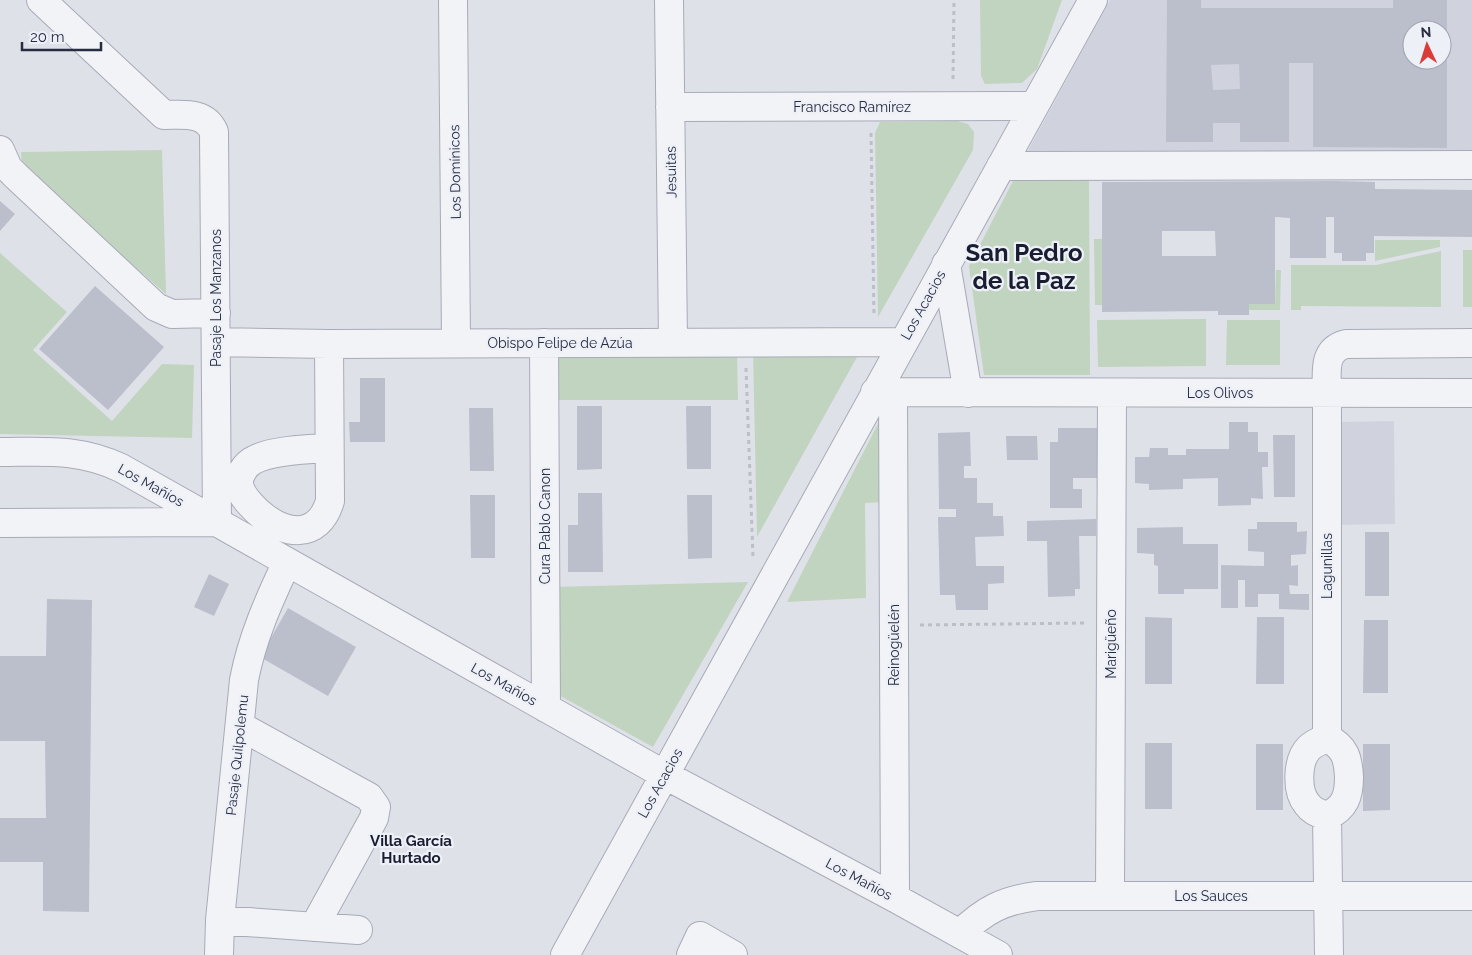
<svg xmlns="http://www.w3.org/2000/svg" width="1472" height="955" font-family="Raleway,sans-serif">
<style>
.built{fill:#d0d3de;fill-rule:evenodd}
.green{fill:#c1d4bf}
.building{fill:#bbbfcc;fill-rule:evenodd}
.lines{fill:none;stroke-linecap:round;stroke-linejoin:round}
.minor-casing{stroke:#a8abb7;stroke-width:30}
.path{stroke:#bdbfc8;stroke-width:3;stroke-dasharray:4 4;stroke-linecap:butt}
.minor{stroke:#f2f3f7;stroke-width:28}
.labels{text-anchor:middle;stroke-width:4.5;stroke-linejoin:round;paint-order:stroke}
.street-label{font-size:14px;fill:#262c42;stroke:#eef0f7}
.neighbourhood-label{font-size:15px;font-weight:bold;fill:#191d32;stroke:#eef0f7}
.town-label{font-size:24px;font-weight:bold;fill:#191d32;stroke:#eef0f7}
</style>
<rect width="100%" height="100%" fill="#dfe1e9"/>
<path class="built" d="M1110,0H1472V154L1025,156ZM1412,30H1442V60H1412Z
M1394,421L1395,524L1336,525L1335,422Z"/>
<path class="green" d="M980,0H1062L1037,69L1022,83L985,84L981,76Z
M957,121L968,124L974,132L973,150L878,317L875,133L880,122Z
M162,150L166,294L22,168L21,152Z
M1015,177L1089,178L1090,375H984L969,266Z
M1094,239H1102V305H1095Z
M1375,240H1440V247L1375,261Z
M1463,250H1472V307H1463Z
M1441,251V307L1301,306V310H1291V265H1376Z
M0,253L67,312L33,350L112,421L162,364L194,365L192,438L0,434Z
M1276,270H1281L1280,310H1249V304H1275Z
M1206,319V366L1098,367L1097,320Z
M1227,320H1280V365H1226Z
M862,348L757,537L753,350Z
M551,352H737L738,400H551Z
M886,408V502L865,503L866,598L787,602Z
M748,582L653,747L555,693L553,587Z"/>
<path class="building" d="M1167,0H1201V8H1393V0H1447V148L1313,147V63H1289V142H1240V123H1213V142H1166ZM1412,30H1442V60H1412ZM1239,64L1240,89L1213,90L1211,65Z
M1335,181L1375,182V189L1472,190V237L1374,236V253H1366V261H1342V253H1334V217H1326V258H1290V218L1275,217V304H1249V315H1218V311L1102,312V182ZM1162,231H1215L1216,256H1162Z
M0,201L15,214L0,231Z
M95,286L164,347L108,410L39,349Z
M360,378H385V442H350L349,422H360Z
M577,406H602V469L577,470Z
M686,406H711V469H687Z
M469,408H493L494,471H470Z
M1229,422H1248V432H1258V452H1268V467H1262L1263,499L1251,498V505L1218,506V478L1183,479V489L1149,490V484L1135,483V457H1149L1150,448H1168V455H1186V449H1229Z
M1058,428H1097V478H1073V489H1082V508H1050V442H1058Z
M970,432L971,466H964V478H977V503H993V516H1003L1004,536L975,537L976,566H1004V583L988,584V610H956L955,595H940L938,517H956V509H939L938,433Z
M1273,435H1295V497H1274Z
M1006,436H1037L1038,460H1007Z
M578,493H602L603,572H568V525H578Z
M470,495H495V558H471Z
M687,495H712V558L688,559Z
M1096,519V536H1079L1080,589H1075V596L1048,597L1047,541H1027V521Z
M1257,522H1297V532L1307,531L1306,554L1291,555V566L1298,565V586L1289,585L1290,594H1309V610L1279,609V594H1258V607H1245V580H1238V608H1221V565L1264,566V552L1248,551V529H1257Z
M1183,527V544H1218V589H1184V594H1158V566L1154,565V554L1137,553V528Z
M1365,532H1389V596H1365Z
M209,574L229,584L214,616L194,607Z
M47,599L92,600L89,912L43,911V862H0V818H46L45,741H0V656H46Z
M288,608L356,647L328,696L260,657Z
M1145,617L1172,618V684H1145Z
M1257,617H1284V684H1256Z
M1364,620H1388V693H1363Z
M1145,743H1172V809H1145Z
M1256,744H1283V810H1256Z
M1363,744H1390V810L1363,811Z"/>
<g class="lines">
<defs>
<path id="minor" d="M453,0L456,343
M669,0L673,343
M670,107L1034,106
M0,150L8,168L16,176L156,307L172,314L216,313
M1001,166L1472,165
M946,264L968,393
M216,342L329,344L903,342
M544,343L546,708
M329,344L330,501C318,541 284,535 258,512C251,505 243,498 240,488C236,478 245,464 254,460C272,450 309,449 329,448
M875,392L1472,393
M893,392L895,898
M0,452C45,452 79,448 121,468L665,775L895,898L998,955
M0,523L217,522L214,132C205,111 183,115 164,115L41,0
M240,726L369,797L376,807L374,818L314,927
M1327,738V393C1327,373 1322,350 1346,344L1472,343
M1327,738C1345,747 1348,758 1349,777C1349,796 1345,808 1327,816C1319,814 1312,811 1307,804C1296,791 1297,760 1309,748C1314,743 1320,741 1327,738Z
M1327,816L1329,955
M1110,896L1112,393
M220,920L358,930
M960,934C984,910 1004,900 1037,896H1472
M219,955L220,920L244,680C252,638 269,600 287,562
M565,955L1093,0
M691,955L700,936L733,955"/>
</defs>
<use href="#minor" class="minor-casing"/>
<path class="path" d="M953,79L954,0
M871,133L874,317
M746,368L753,557
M920,625L1086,623"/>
<use href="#minor" class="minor"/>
</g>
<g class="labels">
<g class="street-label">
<text x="852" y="112">Francisco Ramírez</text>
<text transform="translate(455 172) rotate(-91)" y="5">Los Domínicos</text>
<text transform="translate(671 172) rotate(-91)" y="5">Jesuitas</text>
<text transform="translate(216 298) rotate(-90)" y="5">Pasaje Los Manzanos</text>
<text transform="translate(923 305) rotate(-61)" y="5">Los Acacios</text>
<text x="560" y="348">Obispo Felipe de Azúa</text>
<text x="1220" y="398">Los Olivos</text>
<text transform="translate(151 485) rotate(29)" y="5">Los Mañíos</text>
<text transform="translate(545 526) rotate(-90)" y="5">Cura Pablo Canon</text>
<text transform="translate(1327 566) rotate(-90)" y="5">Lagunillas</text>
<text transform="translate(1111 644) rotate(-90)" y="5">Marigüeño</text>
<text transform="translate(894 645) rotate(-90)" y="5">Reinogüelén</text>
<text transform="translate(504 684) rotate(29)" y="5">Los Mañíos</text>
<text transform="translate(237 755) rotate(-84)" y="5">Pasaje Quilpolemu</text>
<text transform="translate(660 783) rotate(-61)" y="5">Los Acacios</text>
<text transform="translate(859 879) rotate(28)" y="5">Los Mañíos</text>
<text x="1211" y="901">Los Sauces</text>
</g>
<g class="neighbourhood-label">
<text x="411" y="846">Villa García<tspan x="411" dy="17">Hurtado</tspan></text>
</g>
<g class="town-label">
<text x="1024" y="261">San Pedro<tspan x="1024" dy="28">de la Paz</tspan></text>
</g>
</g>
<g transform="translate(1427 45) rotate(356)"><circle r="24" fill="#eef0f7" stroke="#9ea2af"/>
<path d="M0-4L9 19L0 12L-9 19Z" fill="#d93c39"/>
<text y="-8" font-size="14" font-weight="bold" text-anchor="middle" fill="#262c42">N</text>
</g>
<path d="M22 42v8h79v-8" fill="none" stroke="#262c42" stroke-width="2.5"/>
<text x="30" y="42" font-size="15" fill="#262c42" stroke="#eef0f7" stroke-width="4" paint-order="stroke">20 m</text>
</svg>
